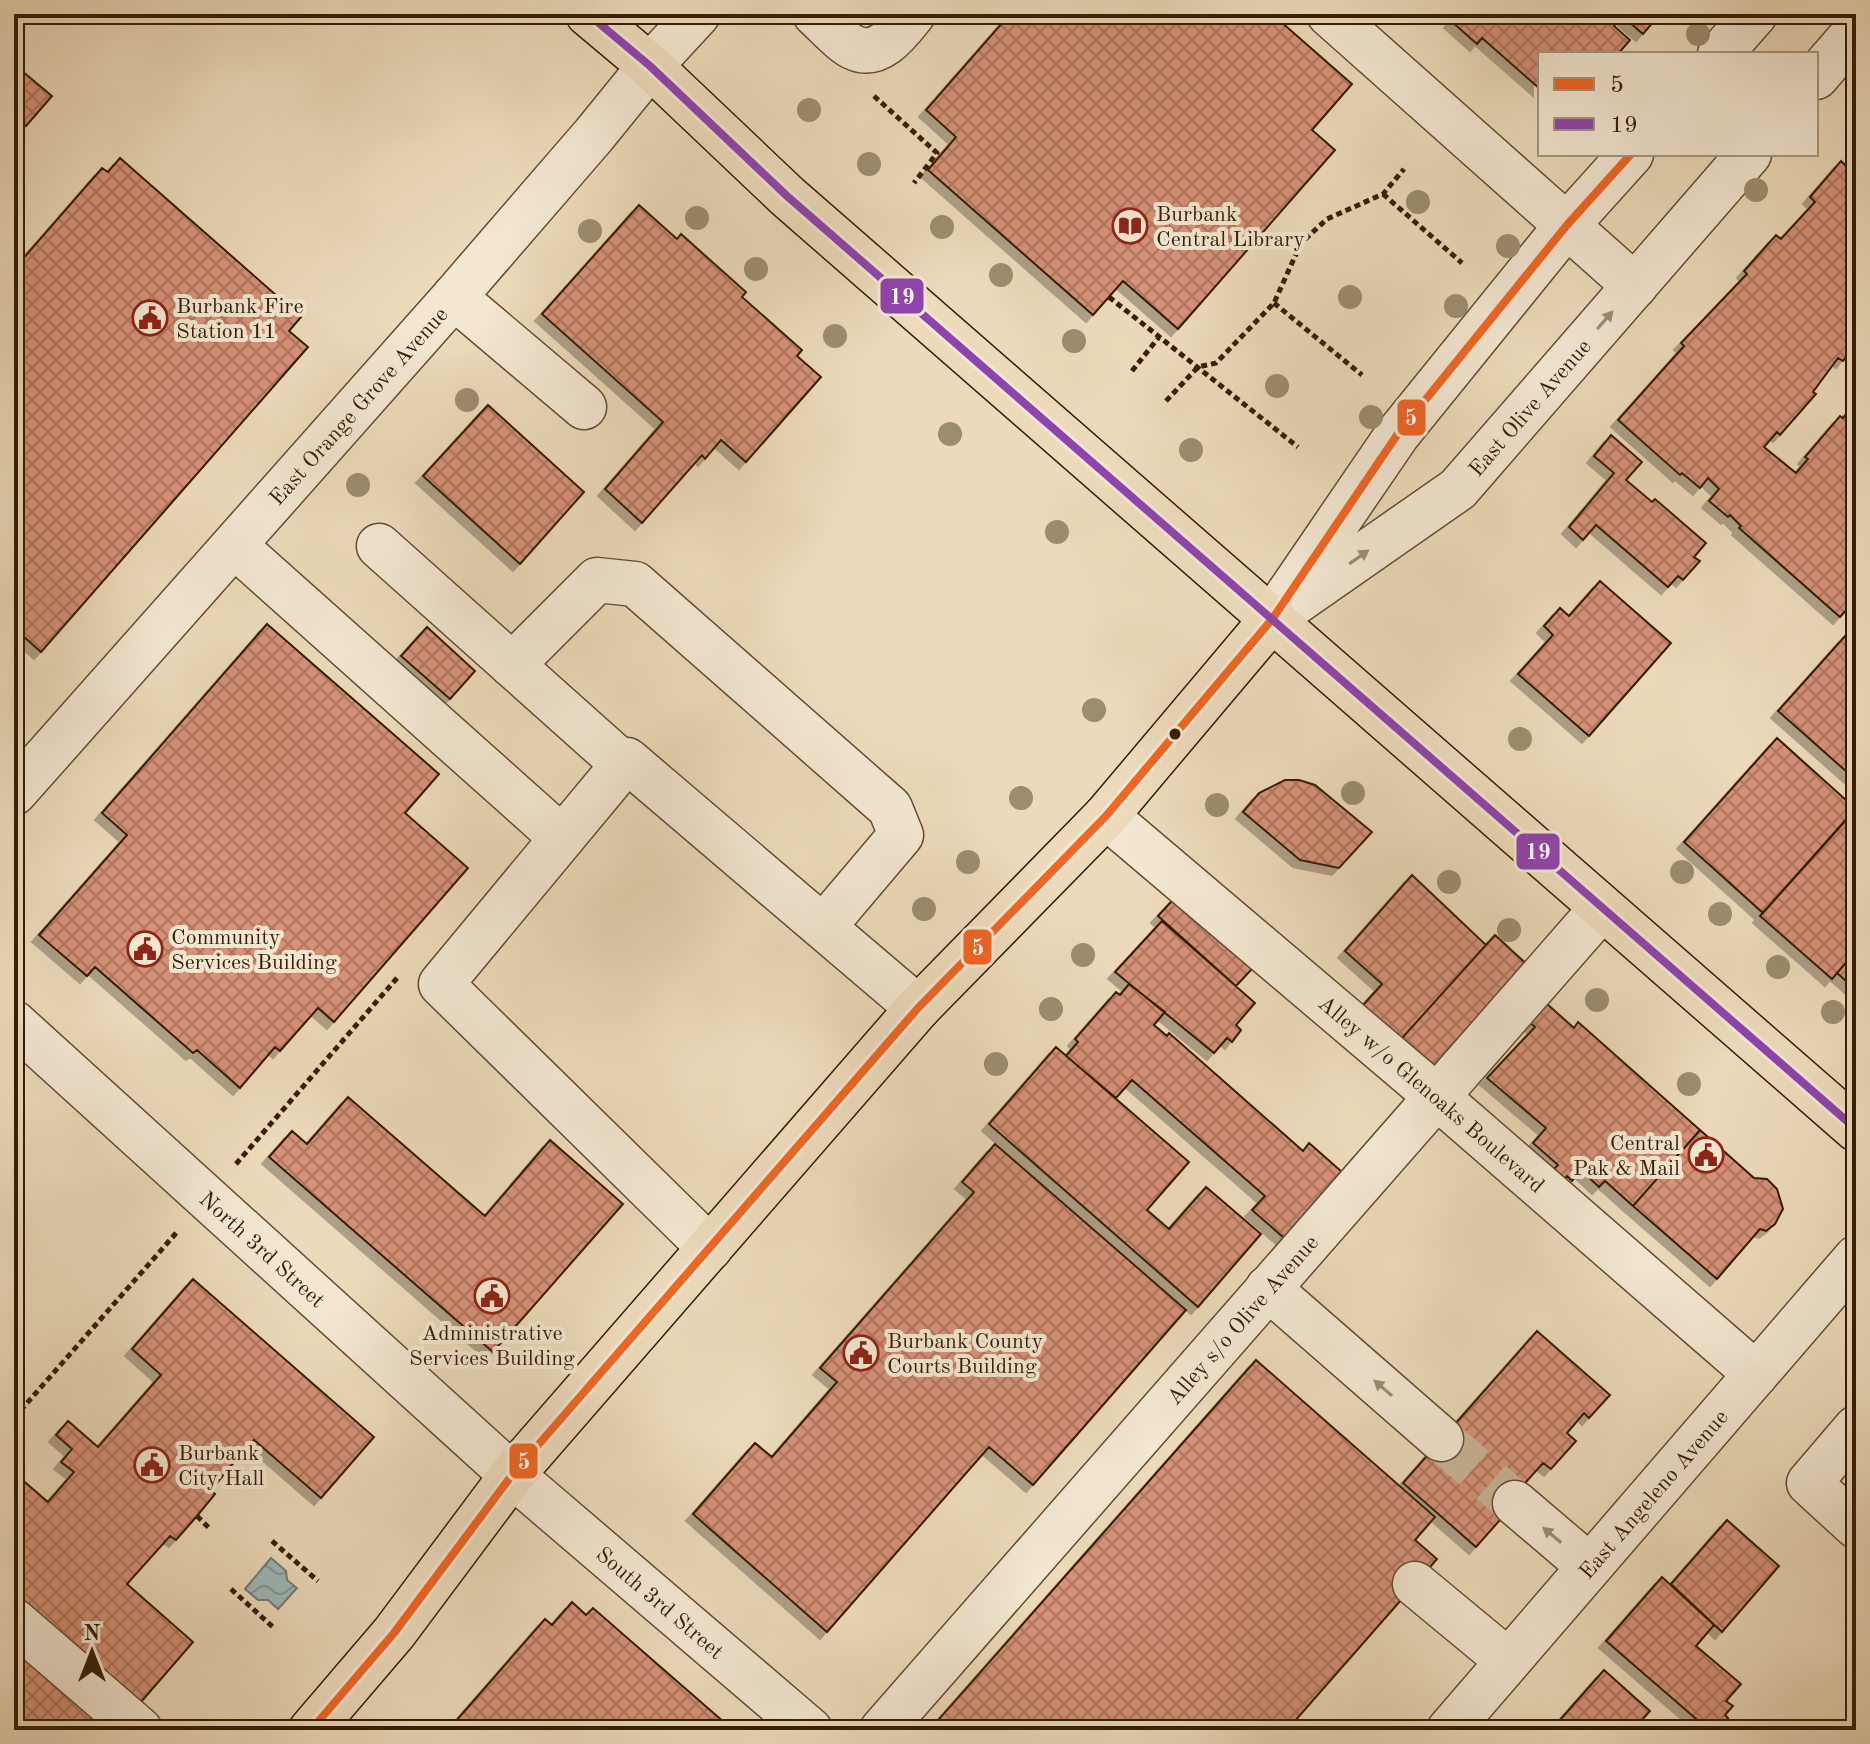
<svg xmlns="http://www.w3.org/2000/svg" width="1870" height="1744" font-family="'Old Standard TT',serif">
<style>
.water{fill:url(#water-waves);stroke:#747a73;stroke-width:2}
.building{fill:url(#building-cross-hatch);stroke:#351d06;stroke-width:2;filter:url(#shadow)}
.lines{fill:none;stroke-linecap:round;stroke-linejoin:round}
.minor-tunnel{stroke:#c7b496;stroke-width:44;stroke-dasharray:44 22;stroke-linecap:butt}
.minor-casing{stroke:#634c33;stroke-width:47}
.major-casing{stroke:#351d06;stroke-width:47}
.path{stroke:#351d06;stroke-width:5;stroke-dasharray:6 4;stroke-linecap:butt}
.minor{stroke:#f3e7d2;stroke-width:44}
.major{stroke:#ecdaba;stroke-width:44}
.bus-1-casing{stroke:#f3e7d2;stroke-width:14}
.bus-2-casing{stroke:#f3e7d2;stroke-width:14}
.bus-1{stroke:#f26522;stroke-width:8}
.bus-2{stroke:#8e44ad;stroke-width:8}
.tree{fill:#9c8d6f}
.oneway{fill:#9e8c76}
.bus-dot{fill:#351d06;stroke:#f3e7d2;stroke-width:3}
.labels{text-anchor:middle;stroke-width:8;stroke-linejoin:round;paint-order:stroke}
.poi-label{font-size:22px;fill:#351d06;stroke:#f3e7d2;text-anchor:start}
.street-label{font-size:22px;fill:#351d06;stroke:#f3e7d2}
.line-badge{stroke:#f3e7d2;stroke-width:3}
.badge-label{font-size:22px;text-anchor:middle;font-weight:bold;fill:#fff}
</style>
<defs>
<pattern id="water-waves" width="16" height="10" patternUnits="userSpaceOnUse" patternTransform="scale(2)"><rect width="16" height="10" fill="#9eb8bb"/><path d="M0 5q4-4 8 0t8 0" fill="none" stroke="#829596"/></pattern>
<pattern id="building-cross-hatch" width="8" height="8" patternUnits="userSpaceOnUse" patternTransform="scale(2)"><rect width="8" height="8" fill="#d69178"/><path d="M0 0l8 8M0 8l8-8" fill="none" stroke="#ae7660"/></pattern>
<filter id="shadow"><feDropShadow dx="-7" dy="7" stdDeviation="0" flood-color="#0004"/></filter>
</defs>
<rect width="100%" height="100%" fill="#ecdaba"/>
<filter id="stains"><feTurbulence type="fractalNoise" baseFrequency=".0025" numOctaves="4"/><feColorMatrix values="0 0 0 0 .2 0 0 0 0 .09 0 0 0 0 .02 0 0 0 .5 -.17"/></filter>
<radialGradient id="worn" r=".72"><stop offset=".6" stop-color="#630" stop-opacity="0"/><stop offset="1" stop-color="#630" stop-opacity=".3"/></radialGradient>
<path class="water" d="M271,1558L286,1571L287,1580L297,1588L278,1609L268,1600H258L245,1589Z"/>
<path class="building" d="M1010,14H1272L1352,84L1312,130L1335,150L1178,329L1123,281L1093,315L928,170L956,137L926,110Z
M1457,14H1660L1643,34L1622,16L1614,26L1630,40L1618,54H1540V89L1482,38L1477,44L1451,21Z
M22,71L52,96L26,126L14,115V80Z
M1856,153V345L1843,361L1838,358L1813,392L1816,394L1780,435L1777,432L1764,447L1796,473L1808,459L1805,457L1840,416L1843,418L1856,403V599L1840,617L1739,528L1741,526L1730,515L1728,517L1709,501L1719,489L1708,478L1700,488L1682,473L1680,475L1618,420L1684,346L1681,343L1747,274L1744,271L1776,235L1781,239L1815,202L1810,197L1841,161L1845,165Z
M120,158L301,317L289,331L308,347L41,652L14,628V269L102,168L108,172Z
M639,205L677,239L681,234L746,292L742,297L802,350L797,356L821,377L746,462L721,440L705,459L702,455L642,523L605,489L663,422L542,314Z
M488,405L584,492L520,564L423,476Z
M1611,435L1642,462L1626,480L1652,502L1655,499L1706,543L1694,557L1700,561L1683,580L1678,576L1668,587L1596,525L1583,540L1569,527L1614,473L1594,456Z
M1600,581L1671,643L1589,736L1518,674L1553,635L1544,626L1560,608L1569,616Z
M267,624L439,774L405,813L468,868L334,1022L318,1008L280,1051L275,1047L240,1088L197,1050L193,1053L95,967L87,976L39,935L127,835L102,813Z
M427,627L475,671L450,699L401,656Z
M1846,635L1856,644V780L1778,711Z
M1777,738L1856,809L1763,913L1684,842Z
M1285,780H1299L1315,785L1372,832L1339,868L1300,860L1243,812L1259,793Z
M1850,815L1856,820V951L1832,979L1760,916Z
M1412,875L1486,945L1394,1047L1356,1013L1382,984L1345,951Z
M1184,888L1263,957L1236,986L1158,916Z
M1162,921L1255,1003L1236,1025L1241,1030L1232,1042L1227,1038L1214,1053L1115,972Z
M1495,935L1531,968L1431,1080L1394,1047Z
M1856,951V990L1837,973Z
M1129,984L1165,1012L1154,1025L1167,1036L1169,1033L1303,1151L1309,1143L1350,1179L1292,1245L1252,1210L1265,1196L1132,1080L1116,1098L1066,1056L1078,1042L1075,1039L1116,992L1120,995Z
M1546,1003L1574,1028L1578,1022L1700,1130L1633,1206L1605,1181L1599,1187L1581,1170L1572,1181L1567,1176L1561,1183L1550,1173L1558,1165L1533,1143L1546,1128L1487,1078L1535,1027L1529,1022Z
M1056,1047L1189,1162L1147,1210L1169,1229L1206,1187L1261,1234L1198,1307L989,1124Z
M348,1097L485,1216L550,1140L623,1204L493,1352L269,1157L292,1131L307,1144Z
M1700,1130L1754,1178L1767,1179L1777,1189L1783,1209L1775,1224L1766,1231L1760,1229L1717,1279L1633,1206Z
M995,1144L1186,1310L1033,1485L989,1447L827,1632L693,1514L755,1443L772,1457L837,1382L820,1368L974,1192L962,1182Z
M193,1279L374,1437L321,1498L254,1440L230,1467L211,1490L215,1494L197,1516L176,1540L170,1536L127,1584L193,1642L141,1702L14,1592V1485L20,1478L48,1502L74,1472L61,1462L72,1449L56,1435L68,1421L98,1447L161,1375L132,1349Z
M1537,1331L1610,1395L1589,1418L1584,1413L1567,1433L1576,1441L1551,1469L1543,1463L1518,1491L1515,1503L1476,1547L1403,1483Z
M1256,1360L1435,1517L1415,1540L1437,1559L1287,1730H936L932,1727Z
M1727,1520L1779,1566L1722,1632L1671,1584Z
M1662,1577L1714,1625L1696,1646L1741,1684L1726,1701L1733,1706L1725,1715L1728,1718L1717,1730H1709L1606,1641Z
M572,1602L586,1615L593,1608L733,1730H448L545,1619L552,1625Z
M14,1648L109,1730H14Z
M1604,1670L1650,1711L1633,1730H1551Z"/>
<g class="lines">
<path class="minor-tunnel" d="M1441,1439L1515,1503"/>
<defs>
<g id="minor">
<path d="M815,14C825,23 844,44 855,48C880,59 900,30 913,14"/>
<path d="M1329,14L1635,286"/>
<path d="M1720,54L1755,14"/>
<path d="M1816,77L1856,31"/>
<path d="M454,297L584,407"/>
<path d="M235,546L562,838"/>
<path d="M379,546L623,764"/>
<path d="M1287,596L1397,435L1567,225L1631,154"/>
<path id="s1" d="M1273,618L1458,489L1749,154"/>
<path d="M512,665L597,580L635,584L890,808L901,835L824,926"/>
<path id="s2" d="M14,793L454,297L594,135L650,66L698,14"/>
<path id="s3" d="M1106,816L1436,1096L1756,1374"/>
<path id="s4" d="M14,1023L512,1475L810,1730"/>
<path d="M710,1248L441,984L627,760L918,1008"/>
<path d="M1268,1288L1441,1439"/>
<path d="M1856,1428L1809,1483L1856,1526"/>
<path d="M1515,1503L1589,1566"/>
<path d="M1415,1584L1508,1661"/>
<path d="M14,1621L140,1730"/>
<path id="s5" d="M882,1730L1602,908"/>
<path id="s6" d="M1449,1730L1856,1258"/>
</g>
<path id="major" d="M588,14L650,66L787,196L1856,1129
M311,1730L394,1633L512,1475L918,1008L1106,816L1273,618"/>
</defs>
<use href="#minor" class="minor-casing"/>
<use href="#major" class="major-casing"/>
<path class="path" d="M874,96L937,153L914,183
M1383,194L1462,263
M1109,297L1298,447
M1274,303L1362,375
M1132,371L1159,337
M1166,401L1198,367L1216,363L1274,303L1301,243L1327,219L1383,194L1404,169
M236,1164L397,978
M14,1418L177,1232
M197,1516L211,1530
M272,1541L318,1581
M231,1589L275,1629"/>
<use href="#minor" class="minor"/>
<use href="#major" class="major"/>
<defs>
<path id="bus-1" d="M311,1730L394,1633L512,1475L918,1008L1106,816L1273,618L1397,435L1567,225L1631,154"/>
<path id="bus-2" d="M588,14L650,66L787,196L1856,1129"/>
</defs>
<use href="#bus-1" class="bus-1-casing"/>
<use href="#bus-2" class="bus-2-casing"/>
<use href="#bus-1" class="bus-1"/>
<use href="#bus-2" class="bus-2"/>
</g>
<g class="tree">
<circle cx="1698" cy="34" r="12"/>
<circle cx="809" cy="110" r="12"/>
<circle cx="869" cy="164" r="12"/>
<circle cx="1756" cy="190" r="12"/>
<circle cx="1418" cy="202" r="12"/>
<circle cx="697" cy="218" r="12"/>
<circle cx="942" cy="227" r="12"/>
<circle cx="590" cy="231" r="12"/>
<circle cx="1508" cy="246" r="12"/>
<circle cx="756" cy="269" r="12"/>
<circle cx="1001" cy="275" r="12"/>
<circle cx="1350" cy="297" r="12"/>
<circle cx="1456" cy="306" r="12"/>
<circle cx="835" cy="336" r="12"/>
<circle cx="1074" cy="341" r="12"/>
<circle cx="1277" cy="386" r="12"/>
<circle cx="467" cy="400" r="12"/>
<circle cx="1371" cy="417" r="12"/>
<circle cx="950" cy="434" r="12"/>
<circle cx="1191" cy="450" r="12"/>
<circle cx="358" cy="485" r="12"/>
<circle cx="1057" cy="532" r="12"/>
<circle cx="1094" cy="710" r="12"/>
<circle cx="1520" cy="739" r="12"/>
<circle cx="1353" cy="793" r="12"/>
<circle cx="1021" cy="798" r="12"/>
<circle cx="1217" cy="805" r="12"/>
<circle cx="968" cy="862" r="12"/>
<circle cx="1682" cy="872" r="12"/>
<circle cx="1449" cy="882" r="12"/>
<circle cx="924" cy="909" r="12"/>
<circle cx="1720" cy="914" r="12"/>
<circle cx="1509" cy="930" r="12"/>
<circle cx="1083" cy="955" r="12"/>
<circle cx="1778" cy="967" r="12"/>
<circle cx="1597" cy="1000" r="12"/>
<circle cx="1051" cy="1009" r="12"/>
<circle cx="1833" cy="1012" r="12"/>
<circle cx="996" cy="1064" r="12"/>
<circle cx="1689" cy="1084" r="12"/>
</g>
<defs><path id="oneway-solid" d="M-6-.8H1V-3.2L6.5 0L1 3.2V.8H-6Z" transform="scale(2)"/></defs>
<g class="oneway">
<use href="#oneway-solid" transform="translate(1605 320) rotate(-49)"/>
<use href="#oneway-solid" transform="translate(1359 557) rotate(-35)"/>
<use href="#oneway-solid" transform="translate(1383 1388) rotate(-139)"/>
<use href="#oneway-solid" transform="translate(1552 1535) rotate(-140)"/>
</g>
<defs>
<symbol id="library-ring" viewBox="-11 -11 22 22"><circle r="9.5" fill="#f3e7d2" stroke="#8f2418" stroke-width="1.5"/><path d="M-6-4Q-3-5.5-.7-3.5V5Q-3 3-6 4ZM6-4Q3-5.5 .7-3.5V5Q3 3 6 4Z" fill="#8f2418"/></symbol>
<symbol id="civic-ring" viewBox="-11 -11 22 22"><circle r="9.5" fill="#f3e7d2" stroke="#8f2418" stroke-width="1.5"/><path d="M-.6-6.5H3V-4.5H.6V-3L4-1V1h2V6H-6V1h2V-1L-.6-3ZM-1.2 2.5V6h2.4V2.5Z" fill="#8f2418"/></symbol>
</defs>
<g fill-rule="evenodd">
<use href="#library-ring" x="1110" y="206" width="40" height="40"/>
<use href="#civic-ring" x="130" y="298" width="40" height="40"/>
<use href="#civic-ring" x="125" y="929" width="40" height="40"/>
<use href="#civic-ring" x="1686" y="1135" width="40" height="40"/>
<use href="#civic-ring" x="472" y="1276" width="40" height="40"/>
<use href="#civic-ring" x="841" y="1333" width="40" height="40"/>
<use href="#civic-ring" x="132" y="1445" width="40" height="40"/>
</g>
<circle class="bus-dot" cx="1175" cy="734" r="7"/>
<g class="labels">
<g class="poi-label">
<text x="1156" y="221">Burbank<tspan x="1156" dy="25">Central Library</tspan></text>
<text x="176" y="313">Burbank Fire<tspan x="176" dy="25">Station 11</tspan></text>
<text x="171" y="944">Community<tspan x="171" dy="25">Services Building</tspan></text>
<text x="1680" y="1150" text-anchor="end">Central<tspan x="1680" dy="25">Pak &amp; Mail</tspan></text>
<text x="492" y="1340" text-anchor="middle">Administrative<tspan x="492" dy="25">Services Building</tspan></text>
<text x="887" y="1348">Burbank County<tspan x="887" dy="25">Courts Building</tspan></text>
<text x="178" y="1460">Burbank<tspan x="178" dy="25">City Hall</tspan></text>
</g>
<g class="street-label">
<text dy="8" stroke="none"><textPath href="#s2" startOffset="518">East Orange Grove Avenue</textPath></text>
<text dy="8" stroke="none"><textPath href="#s1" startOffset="334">East Olive Avenue</textPath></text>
<text dy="8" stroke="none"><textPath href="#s3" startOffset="428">Alley w/o Glenoaks Boulevard</textPath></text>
<text dy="8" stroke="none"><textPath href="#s4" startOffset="336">North 3rd Street</textPath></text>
<text dy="8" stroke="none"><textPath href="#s5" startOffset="546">Alley s/o Olive Avenue</textPath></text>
<text dy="8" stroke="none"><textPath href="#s6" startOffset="312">East Angeleno Avenue</textPath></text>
<text dy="8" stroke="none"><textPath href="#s4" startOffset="868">South 3rd Street</textPath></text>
</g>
</g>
<g class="line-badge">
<rect x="879" y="277" width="46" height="38" rx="8" fill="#8e44ad"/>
<rect x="1396" y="398" width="31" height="39" rx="8" fill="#f26522"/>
<rect x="1515" y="832" width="46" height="39" rx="8" fill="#8e44ad"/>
<rect x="962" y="928" width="31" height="38" rx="8" fill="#f26522"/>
<rect x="508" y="1442" width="31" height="38" rx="8" fill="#f26522"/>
</g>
<g class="badge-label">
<text x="902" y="304">19</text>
<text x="1411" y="425">5</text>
<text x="1538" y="859">19</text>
<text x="978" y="955">5</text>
<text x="524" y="1469">5</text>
</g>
<rect width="1870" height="1744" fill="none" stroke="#ecdaba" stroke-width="48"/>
<rect x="16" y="16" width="1838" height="1712" fill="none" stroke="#351d06" stroke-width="4"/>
<rect x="24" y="24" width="1822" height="1696" fill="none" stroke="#351d06" stroke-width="2"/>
<rect x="1538" y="52" width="280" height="104" fill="#f3e7d2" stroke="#a79680" stroke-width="2"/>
<rect x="1554" y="78" width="40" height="12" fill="#f26522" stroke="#a79680" stroke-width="2"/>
<text x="1610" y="92" font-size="24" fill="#351d06">5</text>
<rect x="1554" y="118" width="40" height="12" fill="#8e44ad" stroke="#a79680" stroke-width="2"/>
<text x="1610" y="132" font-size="24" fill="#351d06">19</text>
<g transform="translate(92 1652)" stroke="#f3e7d2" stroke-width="6" paint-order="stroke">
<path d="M0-6L14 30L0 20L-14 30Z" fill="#351d06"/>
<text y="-12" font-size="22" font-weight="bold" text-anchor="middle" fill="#351d06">N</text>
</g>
<rect width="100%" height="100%" filter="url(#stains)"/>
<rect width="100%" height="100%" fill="url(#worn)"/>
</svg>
